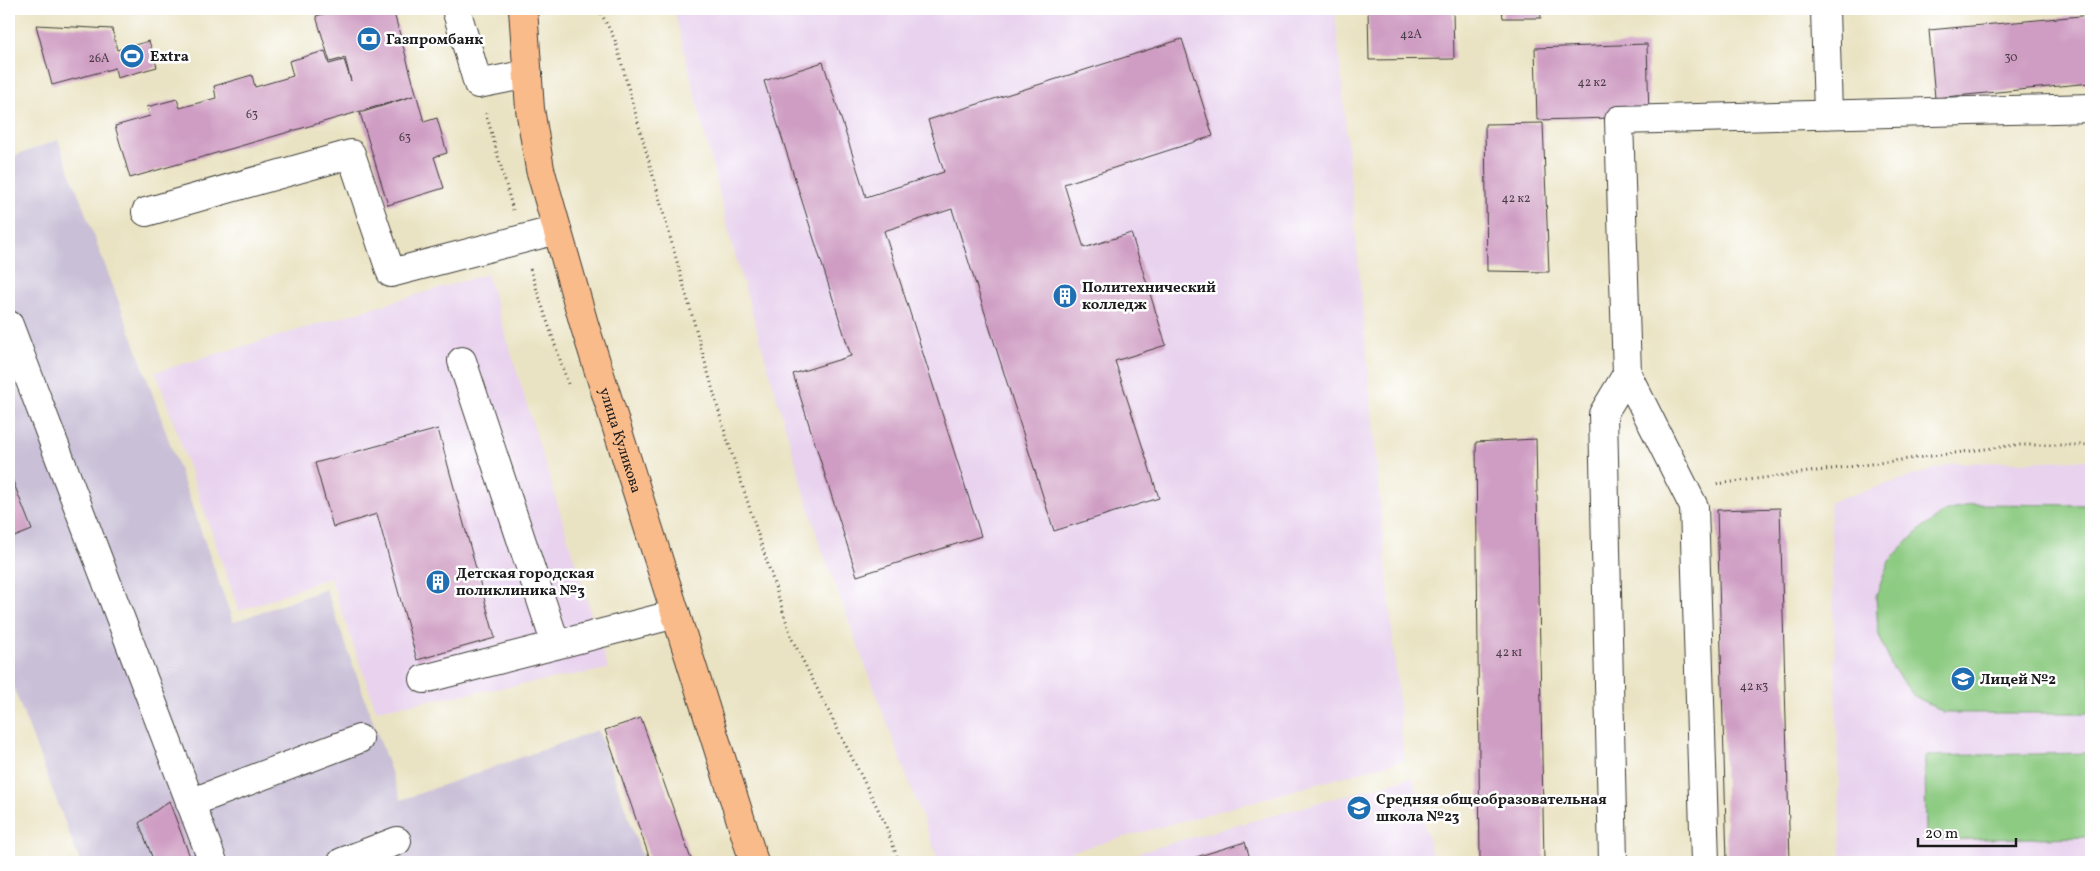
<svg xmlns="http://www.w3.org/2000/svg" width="2100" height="871" font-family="Vollkorn,serif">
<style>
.built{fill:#e8d2ee}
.industrial{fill:#c9bfd7}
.green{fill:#8dcb82;stroke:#54744f}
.building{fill:#cf9dc3}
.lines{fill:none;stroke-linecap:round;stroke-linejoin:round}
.minor-casing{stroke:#3b3a35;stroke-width:30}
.major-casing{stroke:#3b3a35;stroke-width:30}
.path{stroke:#3b3a35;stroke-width:3;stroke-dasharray:1 4;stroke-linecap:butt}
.minor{stroke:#fff;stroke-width:28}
.major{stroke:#fabb8b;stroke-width:28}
.labels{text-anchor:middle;stroke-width:5;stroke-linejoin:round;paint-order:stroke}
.number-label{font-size:12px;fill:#493c46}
.poi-label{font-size:15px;font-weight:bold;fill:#1c1c1c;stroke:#fff;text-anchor:start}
.street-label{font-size:15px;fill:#1c1c1c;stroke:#fff}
</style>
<rect width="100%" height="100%" fill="#fff"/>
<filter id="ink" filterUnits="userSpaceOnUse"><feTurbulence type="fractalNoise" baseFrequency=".02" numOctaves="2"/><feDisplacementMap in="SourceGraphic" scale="10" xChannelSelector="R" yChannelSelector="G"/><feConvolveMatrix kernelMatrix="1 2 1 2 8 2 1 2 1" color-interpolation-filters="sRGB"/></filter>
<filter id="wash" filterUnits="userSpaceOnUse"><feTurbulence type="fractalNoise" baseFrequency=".0096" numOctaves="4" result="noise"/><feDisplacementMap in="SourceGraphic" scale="20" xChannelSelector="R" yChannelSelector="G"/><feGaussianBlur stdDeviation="1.12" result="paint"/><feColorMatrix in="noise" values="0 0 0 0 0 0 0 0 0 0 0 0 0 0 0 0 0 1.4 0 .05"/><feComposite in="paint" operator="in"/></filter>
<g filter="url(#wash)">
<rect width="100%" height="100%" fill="#eae3c3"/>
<path class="built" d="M674,9H1335L1404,760L1034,862H939L819,542L731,241Z
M487,274L608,669L376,710L330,577L239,611L156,372Z
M2091,460V862H1878L1877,856L1841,855L1830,502L1954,463Z
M1413,777L1434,862H1108L1182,840Z"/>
<path class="industrial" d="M58,140L137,350L233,622L326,589L401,800L598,730L644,862H80L9,676V158Z"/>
<path class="green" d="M1971,504L2091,505V713H1944L1913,695L1892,667L1878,633L1876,596L1889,561L1915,534L1944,512Z
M2091,753V837L1926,840L1925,756Z"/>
<g id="blocks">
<path class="building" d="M341,9H382L394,13L424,122L437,118L447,153L434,157L444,188L388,205L360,113L413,96L130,178L115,126L150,116L147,107L177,99L180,108L216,98L214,86L252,75L255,87L293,76L289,61L325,51L329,64L344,60L351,81L345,58L330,62L316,16Z
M1368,9H1453L1454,59L1369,60Z
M1502,9H1540L1541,18H1503Z
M2091,15V83L1935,98L1929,30Z
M36,25L112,29L117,50L149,41L157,67L117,78L115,68L52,85Z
M1182,39L1213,136L1064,184L1084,248L1131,233L1166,345L1115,361L1159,498L1054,531L952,209L884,231L981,536L857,576L793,374L851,356L764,81L823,62L866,197L944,172L928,120Z
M1647,44L1649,117L1537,120L1535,48Z
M1543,123L1549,272L1487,271L1485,124Z
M438,429L495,638L417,660L377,514L333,527L315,463Z
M1536,439L1544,862H1480L1476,442Z
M9,471L32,530L9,539Z
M1780,508L1790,862H1727L1717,510Z
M641,718L692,862H651L605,730Z
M169,801L192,862H154L139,823Z
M1245,842L1251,862H1180Z"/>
</g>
</g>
<g filter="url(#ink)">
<use href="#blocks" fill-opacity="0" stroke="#3b3a35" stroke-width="1"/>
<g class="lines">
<defs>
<path id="minor" d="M456,9L478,84L528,74
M1825,9L1828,115
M146,212L351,154L391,273L557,230
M9,325L213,862
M462,361L556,645
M424,679L676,614
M190,803L359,739
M342,862L397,841
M1613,862L1603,414L1627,374
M1705,862L1694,507L1627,374L1619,120L2091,108"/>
<g id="major">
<path id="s1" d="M523,9L530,109L540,169L584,324L754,862"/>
</g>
</defs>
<use href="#minor" class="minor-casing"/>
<use href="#major" class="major-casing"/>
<path class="path" d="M312,9V10
M599,9L615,40L723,426L792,639L884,821L899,862
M486,113L513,210
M530,269L569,387
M1717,484L2016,445H2091"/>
<use href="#minor" class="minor"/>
<use href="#major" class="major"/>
</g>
</g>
<defs>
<symbol id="bank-disc" viewBox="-11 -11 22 22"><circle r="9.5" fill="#1f6fb2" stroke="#fff"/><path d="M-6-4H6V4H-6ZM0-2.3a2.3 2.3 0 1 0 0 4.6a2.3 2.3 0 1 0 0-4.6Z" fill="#fff"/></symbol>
<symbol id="stadium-disc" viewBox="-11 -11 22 22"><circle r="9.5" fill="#1f6fb2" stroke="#fff"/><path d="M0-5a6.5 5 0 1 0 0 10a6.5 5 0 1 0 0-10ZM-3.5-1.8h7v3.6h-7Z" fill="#fff"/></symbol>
<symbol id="building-disc" viewBox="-11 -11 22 22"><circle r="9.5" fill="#1f6fb2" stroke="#fff"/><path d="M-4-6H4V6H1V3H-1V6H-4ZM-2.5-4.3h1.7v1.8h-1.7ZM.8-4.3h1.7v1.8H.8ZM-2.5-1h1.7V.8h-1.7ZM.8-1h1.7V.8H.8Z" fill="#fff"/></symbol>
<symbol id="school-disc" viewBox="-11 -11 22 22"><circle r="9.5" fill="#1f6fb2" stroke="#fff"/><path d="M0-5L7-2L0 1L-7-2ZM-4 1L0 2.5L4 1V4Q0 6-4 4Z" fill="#fff"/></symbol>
</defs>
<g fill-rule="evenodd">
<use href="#bank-disc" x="355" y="25" width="28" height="28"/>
<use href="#stadium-disc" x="118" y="42" width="28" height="28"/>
<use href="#building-disc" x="1051" y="282" width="28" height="28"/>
<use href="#building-disc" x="424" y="568" width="28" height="28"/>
<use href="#school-disc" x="1949" y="665" width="28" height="28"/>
<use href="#school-disc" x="1345" y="794" width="28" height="28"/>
</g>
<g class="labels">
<g class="number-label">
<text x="1411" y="38">42А</text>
<text x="2011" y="61">30</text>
<text x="99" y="62">26А</text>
<text x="1592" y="86">42 к2</text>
<text x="252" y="118">63</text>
<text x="405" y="141">63</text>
<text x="1516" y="202">42 к2</text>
<text x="1509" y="656">42 к1</text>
<text x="1754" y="690">42 к3</text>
</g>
<g class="poi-label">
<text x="386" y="44">Газпромбанк</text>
<text x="150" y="61">Extra</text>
<text x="1082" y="292">Политехнический<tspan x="1082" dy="17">колледж</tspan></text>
<text x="456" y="578">Детская городская<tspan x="456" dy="17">поликлиника №3</tspan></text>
<text x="1980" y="684">Лицей №2</text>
<text x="1376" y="804">Средняя общеобразовательная<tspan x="1376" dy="17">школа №23</tspan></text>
</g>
<g class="street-label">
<text dy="5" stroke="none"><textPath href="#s1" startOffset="444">улица Куликова</textPath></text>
</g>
</g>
<rect width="2100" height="871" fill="none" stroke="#fff" stroke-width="30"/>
<path d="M1918 838v8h98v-8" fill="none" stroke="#1c1c1c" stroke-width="2.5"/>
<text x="1925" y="838" font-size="15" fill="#1c1c1c" stroke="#ffffff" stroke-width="4" paint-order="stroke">20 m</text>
</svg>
